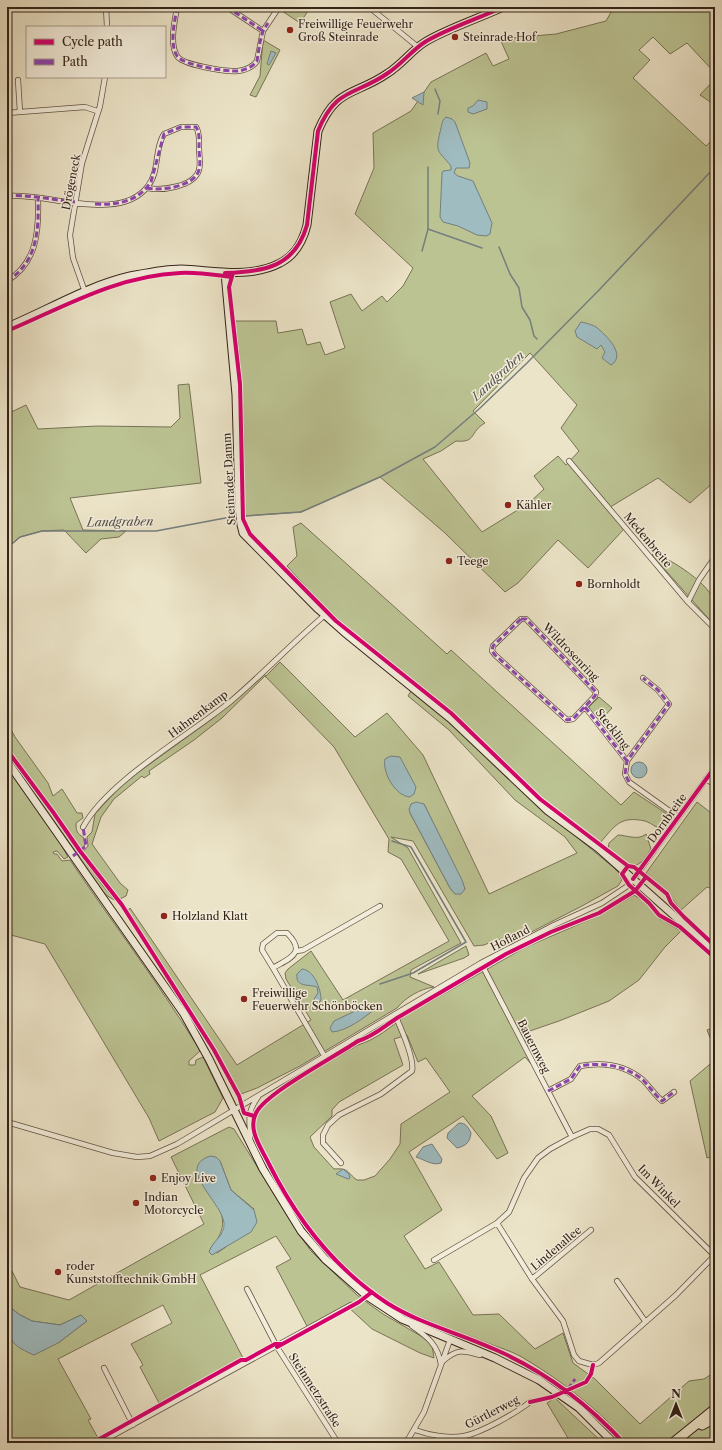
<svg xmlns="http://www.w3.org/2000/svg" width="722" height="1450" font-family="'Libre Caslon Text',serif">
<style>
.green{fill:#bcc393;stroke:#787356;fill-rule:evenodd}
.water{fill:#9fbcc1;stroke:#747f7e}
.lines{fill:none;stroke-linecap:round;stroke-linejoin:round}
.stream{stroke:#747f7e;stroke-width:1.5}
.minor-casing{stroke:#625345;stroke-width:6}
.secondary-casing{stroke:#342319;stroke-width:9}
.motorway-casing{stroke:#342319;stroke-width:11}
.minor{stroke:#f3eddb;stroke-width:4.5}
.secondary{stroke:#f3eddb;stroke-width:7}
.motorway{stroke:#ece4c8;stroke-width:9}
.quiet{stroke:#8e44ad;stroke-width:3;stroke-dasharray:6 3;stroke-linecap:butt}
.cycleway-casing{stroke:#f3eddb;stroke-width:6}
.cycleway{stroke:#d6006c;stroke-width:4}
.poi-dot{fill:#8f2418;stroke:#f3eddb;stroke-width:1.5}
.labels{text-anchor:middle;stroke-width:3;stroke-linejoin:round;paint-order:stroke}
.poi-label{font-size:11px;fill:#342319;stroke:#f3eddb;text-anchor:start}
.street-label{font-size:11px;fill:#342319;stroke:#f3eddb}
.water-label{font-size:12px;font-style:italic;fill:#54514b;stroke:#f3eddb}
</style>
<rect width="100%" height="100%" fill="#ece4c8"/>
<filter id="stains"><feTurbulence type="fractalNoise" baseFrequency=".005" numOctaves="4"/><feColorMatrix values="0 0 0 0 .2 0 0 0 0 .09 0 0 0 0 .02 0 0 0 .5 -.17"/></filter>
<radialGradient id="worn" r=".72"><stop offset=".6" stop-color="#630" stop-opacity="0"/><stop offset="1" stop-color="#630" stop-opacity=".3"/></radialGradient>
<path class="green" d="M285,7H302L308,11L300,23L282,11Z
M614,7H715V73L687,43L670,54L653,37L639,50L650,60L633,78L706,146L715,137V481L690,503L658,478L607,509L624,529L588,568L558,540L518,583L505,592L445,533L380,477L301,512L244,516C244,451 245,386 235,321H276L278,333L302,329L307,345L320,342L325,355L345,348L330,302L351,294L362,311L382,296L387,302L403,286L413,268L355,214L374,168L373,133L411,111L431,82L486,53L493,66L509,59L500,39L556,34L606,21ZM530,353L577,405L561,428L579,451L566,465L558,456L534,476L544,489L529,503L482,532L423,459L441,451L456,441C477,443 469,432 485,423L473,411Z
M263,40L280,50L256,97L250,95L260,76Z
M715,79V105L700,95Z
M189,384L201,483L70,498L83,530L126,531L119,537L101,539L86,553L64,530L42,531L20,537L7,548V414L26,405L38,429L97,426L171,427L180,418L178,385Z
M301,523L447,654L451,650L621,805L634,792L673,818L666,828C655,829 654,824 645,821C621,816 616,824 600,843L544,801L421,689L337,621L287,566L297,556L293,527Z
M654,553C672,560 711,584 715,604C716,611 715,619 715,626L652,555Z
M280,662L355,737L387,713L423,755L489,894L577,853L565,837L515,800L449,730L408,696L411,691L436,709L550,815L613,867L619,873L622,880L618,886L582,906L506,945L499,939L484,945L474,946L413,841L391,837L408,848L461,943L411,970L410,977L434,987C420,989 406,997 397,1008L300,1066L257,1088L241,1094L236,1091L228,1072L183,996L166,976L127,912L130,908L237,1065L311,1020L286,979L285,973L288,969L311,951L343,1000L449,941L401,859L388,852L389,839L334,747L265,676L222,718L194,740L149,771L150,774L144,778L142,776L114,799L101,817L92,844L120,883L128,890L126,896L118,900L99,878L83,852L88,846L87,837L92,832L95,814L118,789L136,774L212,719L264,674L266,676ZM424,804L465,889L455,894L450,888L410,813Z
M599,697L612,708L599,722L589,710V707Z
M7,722L15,737L48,783L53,796L62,789L77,813H82L83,818L76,823C76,832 77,833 84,838L85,845L82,849L79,848L38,788L7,747Z
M7,750L78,850L76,852L7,756Z
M7,765L50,825L68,857L64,859L57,851L53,852L54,854H57L62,861L70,860C112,922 157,981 196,1044L200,1051L189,1061V1065H195L196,1060L203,1057L223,1098L215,1112L159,1141L149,1118L45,944L7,934Z
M697,802L715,816V890L707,887L681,910L668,894L646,873Z
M646,834L651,849L643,861L635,866L626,865L608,850L609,843L618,835C626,835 638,841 646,834Z
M78,854H80L103,886L115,900C101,896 84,867 78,854Z
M634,895L646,902L659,918L681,931L665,947L639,980L609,1001L559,1021L521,1034L538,1062L532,1065L525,1057L472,1096L491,1116L508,1153L497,1159L463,1116L409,1152L442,1210L404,1236L425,1269L439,1262L473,1315L499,1314L535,1349L563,1333L573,1363L595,1379L640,1424L689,1381L704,1379L715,1372V1443H627C619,1436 613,1427 605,1419C579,1395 551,1374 520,1356C511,1351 500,1348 490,1344C465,1334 440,1326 415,1315C351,1289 306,1229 274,1170C266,1155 248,1131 258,1114C268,1094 336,1058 358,1045C377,1039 389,1028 405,1016L524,948L600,915ZM407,1035L418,1062L426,1058L450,1092L401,1124L400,1144L390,1159L375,1176L364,1180H357C346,1172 350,1168 334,1169L314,1147L310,1137L332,1116V1110L339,1102L403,1065L394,1039Z
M466,946L469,955L464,958L418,974Z
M715,1027V1050L707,1030Z
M715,1060V1156L707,1158L690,1081Z
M229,1127L234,1129L298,1233L311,1251L358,1296L383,1314L426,1339L432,1345L434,1358L420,1353L372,1329L347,1306L308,1328L276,1267L291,1259L276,1236L200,1275L243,1358L159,1403L140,1367L143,1365L131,1344L172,1323L163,1305L58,1359L91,1419L88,1420L98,1438L85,1443H7V1333L8,1334L58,1343L87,1321L81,1315L60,1325L32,1321L20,1315L7,1305V1261L20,1287L69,1300L204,1224L171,1157ZM220,1161L231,1190L254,1209L226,1247L217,1253L210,1249C237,1219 215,1203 197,1176Z
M555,1398L603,1443H571L547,1403Z"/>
<path class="water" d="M271,51L276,53L269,65L267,64Z
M424,92L423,105L412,98Z
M478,100L487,102V109L473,114L468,112V108L473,106Z
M446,117L452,119L455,122L470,163L469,168H456L454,173L458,176L473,181L492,223L490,234L486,236L477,235L458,226L443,222L440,217L442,173L443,171L451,170V166C438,150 435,153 440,132C442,126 441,121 446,117Z
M581,322C586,323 593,325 596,327C606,335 627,355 611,365L602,358L605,352L601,345L597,349L577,337L575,331Z
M391,756L400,757L416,787L414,794L410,797C395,796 382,772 385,759Z
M631 770a8 8 0 1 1 16 0a8 8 0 1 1-16 0Z
M416,802L424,804L462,880L465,889L461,894H455L450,888L410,813L409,809L411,804Z
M302,969C314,970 321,989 321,1000L318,1004L314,999L318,993L317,987C310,984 295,988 297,974Z
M372,1003L376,1008C364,1018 347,1031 332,1032L330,1028L334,1021Z
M459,1123C466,1123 468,1127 471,1133C470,1142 466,1146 457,1148L447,1138L448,1133Z
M432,1144L442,1159L441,1163C433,1166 425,1160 416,1157L423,1147Z
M210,1156L216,1157L220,1161L231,1190L254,1210L257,1222L251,1232L212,1255L209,1252C212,1241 225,1236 224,1223C222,1202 175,1168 210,1156Z
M343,1169L349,1174L350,1178L348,1179L336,1174Z
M7,1305L20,1315L32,1321L60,1325L81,1315L87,1321L58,1343L34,1355C5,1343 7,1334 7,1305Z"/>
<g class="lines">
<path class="stream" d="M435,89L440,101L438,114
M428,229L482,248
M499,247L510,274L519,288L522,307L530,320L534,336L537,339
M422,251L428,229V167
M244,516L301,512L380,477L435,447L479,409L527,363L600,289L715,167
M7,548L20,537L42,531H156L236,516
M380,984L413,973L466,942L411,847L392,841"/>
<defs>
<path id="minor" d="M106,7L107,27
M177,7C175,21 169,43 177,56C182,65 227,72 238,71C245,70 253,67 257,61L263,31L279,7
M227,7L263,31
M369,7L418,47
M18,80L20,112
M7,113L85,107L97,111
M7,196C46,192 120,224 148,186C160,171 154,149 164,134L181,127H196C200,133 199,141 199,148C199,155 201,163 199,170C194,187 161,191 147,188
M7,281C37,263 39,231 38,199
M85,292L73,258L70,235L82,163L100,106L105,77
M569,461L688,602L715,629
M688,602L699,580L715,557
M521,619H526L596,692L595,696L573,719L567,720L495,655L492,651L493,646Z
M643,678L658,690L669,704L627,761L625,774L629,782L678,817
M585,707L627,761
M706,779L715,785
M83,827C108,781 188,736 230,702C263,674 292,643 325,615
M297,951L303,950L380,906
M481,963L572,1137
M273,968L262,950L263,944L277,933H287C307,953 290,958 273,968L325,1057
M548,1091L571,1079L580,1066C602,1062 625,1065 643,1080C650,1087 655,1095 662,1101L674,1092
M7,1122L113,1153L137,1157L150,1156L177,1144L481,963L554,925L602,903L629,885L715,767
M250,1141C251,1121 245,1115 258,1097
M341,1163L323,1143V1135L328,1125L339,1115L381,1094L412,1071C415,1059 400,1026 395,1015
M497,1223L532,1279L563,1321L574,1355L579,1361L593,1365L599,1363L676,1295L715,1255
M712,1259L715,1267
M434,1260L497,1223L509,1212L524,1178L538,1158L550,1149L572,1137L590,1129H598L609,1135L635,1177L714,1255
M532,1279L591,1230
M617,1281L645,1321
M247,1289L277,1347L338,1443
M412,1326C428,1337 438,1345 441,1365
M443,1361C457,1349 462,1350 480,1355
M104,1368L133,1425
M415,1430C429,1435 449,1439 464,1436C481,1433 516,1413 530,1402
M99,1443L351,1305
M406,1443L424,1412L450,1340"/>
<path id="secondary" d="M225,273L236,395L239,507L241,525L243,533L318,609L344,632L451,719L548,811L598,848L715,952
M7,327C48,310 87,286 130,276C146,273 165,269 181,269C213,270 250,279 280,263C296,255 303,241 307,225L318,131C336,87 355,96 388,73C402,64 412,50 425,42C446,29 480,18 503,7
M7,761L184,1014L209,1059L263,1169L301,1231L325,1259L367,1296L402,1319L495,1358L539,1380L579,1408L614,1443"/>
<path id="motorway" d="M702,1425L715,1418
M673,1443L715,1409"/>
</defs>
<use href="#minor" class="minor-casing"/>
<use href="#secondary" class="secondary-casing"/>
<use href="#motorway" class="motorway-casing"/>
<use href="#minor" class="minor"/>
<use href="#secondary" class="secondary"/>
<use href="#motorway" class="motorway"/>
<path class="quiet" d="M177,7C175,21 169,43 177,56C182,65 227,72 238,71C245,70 253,67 257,61L260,42L263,31L268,23
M227,7L263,31
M7,196C27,194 53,200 75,202
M95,204C118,205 137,202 151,182L164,134L181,127H196C200,133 199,141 199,148C199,155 201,163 199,170C194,187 161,191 147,188
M7,281C37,263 39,231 38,199
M521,619H526L596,692L595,696L573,719L567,720L495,655L492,651L493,646Z
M585,707L627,761
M629,782L625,774L627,761L669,704L658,690L643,678
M73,856L86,846L83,827
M548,1091L571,1079L580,1066C602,1062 625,1065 643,1080C650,1087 655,1095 662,1101L674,1092
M568,1389L575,1379"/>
<defs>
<path id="cycleway" d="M225,273C264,272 295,267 307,225L318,131C336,87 355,96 388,73C402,64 412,50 425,42C446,29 480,18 503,7
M233,273L229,287L240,384L243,519L250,534L336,621L451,713L540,799L628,866
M7,331C64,307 116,276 180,273C197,272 215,275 232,277
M7,750L53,812L80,851L122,905L214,1050L239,1096L244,1113L254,1116
M633,879L715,767
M715,946L684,917L671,903L667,894L634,867L628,866L622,874L629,885L649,903L659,915L680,927L715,958
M277,1347L359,1302L372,1292
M530,1402L552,1397L586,1382L591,1374L593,1365
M87,1443L94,1442L241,1360H246L275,1344H281
M624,1443C586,1402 545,1371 494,1349C459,1333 420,1324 387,1303C334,1268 297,1220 269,1164C262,1149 247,1130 256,1113C266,1093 336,1056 358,1041C374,1036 383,1027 397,1018L506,954L551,932L599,913L635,891L646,877"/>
</defs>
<use href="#cycleway" class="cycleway-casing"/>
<use href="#cycleway" class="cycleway"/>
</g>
<g class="poi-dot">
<circle cx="290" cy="30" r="4"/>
<circle cx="455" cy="37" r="4"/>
<circle cx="508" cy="505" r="4"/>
<circle cx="449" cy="561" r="4"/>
<circle cx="579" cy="584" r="4"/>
<circle cx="164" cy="916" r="4"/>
<circle cx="244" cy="999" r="4"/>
<circle cx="153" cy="1178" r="4"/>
<circle cx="136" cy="1203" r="4"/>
<circle cx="58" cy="1272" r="4"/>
</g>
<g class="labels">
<g class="poi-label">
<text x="298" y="28">Freiwillige Feuerwehr<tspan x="298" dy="13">Groß Steinrade</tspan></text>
<text x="463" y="41">Steinrade Hof</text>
<text x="516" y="509">Kähler</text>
<text x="457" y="565">Teege</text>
<text x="587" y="588">Bornholdt</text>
<text x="172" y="920">Holzland Klatt</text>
<text x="252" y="997">Freiwillige<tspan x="252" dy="13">Feuerwehr Schönböcken</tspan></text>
<text x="161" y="1182">Enjoy Live</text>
<text x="144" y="1201">Indian<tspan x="144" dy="13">Motorcycle</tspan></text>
<text x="66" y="1270">roder<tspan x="66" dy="13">Kunststofftechnik GmbH</tspan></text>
</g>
<g class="street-label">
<text transform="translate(71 182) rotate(-79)" y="4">Drögeneck</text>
<text transform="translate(229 479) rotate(-93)" y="4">Steinrader Damm</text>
<text transform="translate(648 540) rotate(50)" y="4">Medenbreite</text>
<text transform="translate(571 652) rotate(46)" y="4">Wildrosenring</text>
<text transform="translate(198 714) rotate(-37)" y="4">Hahnenkamp</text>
<text transform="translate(613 729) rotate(52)" y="4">Steckling</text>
<text transform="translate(667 818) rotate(-54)" y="4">Dornbreite</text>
<text transform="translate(510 938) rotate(-27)" y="4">Hofland</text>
<text transform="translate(534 1046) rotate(63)" y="4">Bauernweg</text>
<text transform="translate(659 1186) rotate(46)" y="4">Im Winkel</text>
<text transform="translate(556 1248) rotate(-40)" y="4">Lindenallee</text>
<text transform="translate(315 1390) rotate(57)" y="4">Steinmetzstraße</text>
<text transform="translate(492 1412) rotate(-27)" y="4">Gürtlerweg</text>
</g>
<g class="water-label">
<text transform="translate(498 376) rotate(-43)" y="4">Landgraben</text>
<text transform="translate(120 522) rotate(-1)" y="4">Landgraben</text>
</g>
</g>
<rect width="722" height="1450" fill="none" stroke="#ece4c8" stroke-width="24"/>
<rect x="8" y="8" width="706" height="1434" fill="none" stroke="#342319" stroke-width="2"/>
<rect x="12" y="12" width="698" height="1426" fill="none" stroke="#342319"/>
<rect x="26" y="26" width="140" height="52" fill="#f3eddb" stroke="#a79c8d"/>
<rect x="34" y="39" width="20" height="6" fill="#d6006c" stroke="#a79c8d"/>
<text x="62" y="46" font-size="12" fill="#342319">Cycle path</text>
<rect x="34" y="59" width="20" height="6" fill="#8e44ad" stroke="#a79c8d"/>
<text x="62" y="66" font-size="12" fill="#342319">Path</text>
<g transform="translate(676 1404)" stroke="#f3eddb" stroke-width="3" paint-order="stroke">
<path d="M0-3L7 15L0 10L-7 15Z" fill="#342319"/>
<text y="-6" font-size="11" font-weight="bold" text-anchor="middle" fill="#342319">N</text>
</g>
<rect width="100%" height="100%" filter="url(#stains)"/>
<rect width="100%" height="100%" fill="url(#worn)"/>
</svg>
